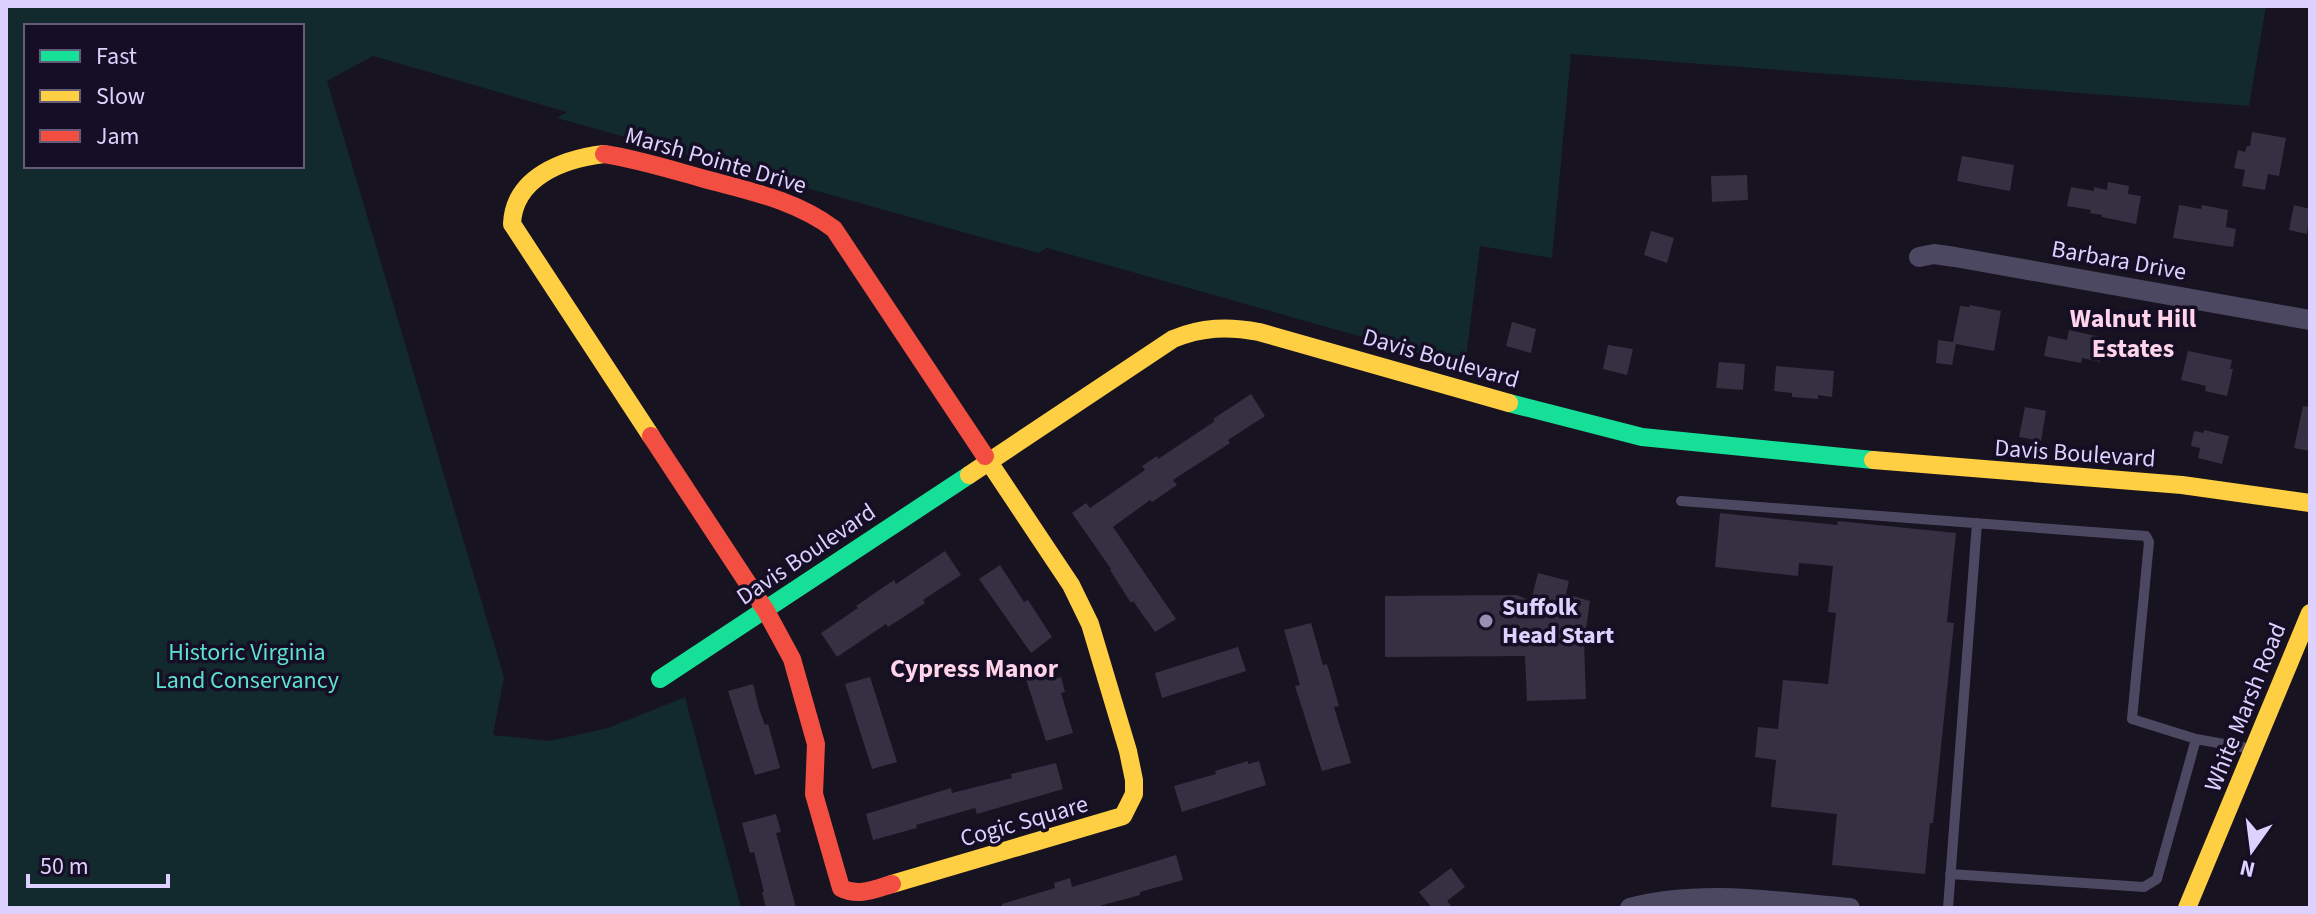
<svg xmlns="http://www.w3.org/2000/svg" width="2316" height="914" font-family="'Source Sans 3',sans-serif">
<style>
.green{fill:#12292d;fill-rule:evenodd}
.building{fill:#363142}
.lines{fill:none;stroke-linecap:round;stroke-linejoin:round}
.lane{stroke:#4c4861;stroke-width:10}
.street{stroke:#4c4861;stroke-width:20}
.fast{stroke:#16e098;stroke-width:18}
.slow{stroke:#ffcf43;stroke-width:18}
.jam{stroke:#f24e42;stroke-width:18}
.poi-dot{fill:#988fb1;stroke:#150e25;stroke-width:3}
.labels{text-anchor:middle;stroke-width:7;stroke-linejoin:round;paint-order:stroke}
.street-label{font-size:24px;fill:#ddd2ff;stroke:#150e25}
.poi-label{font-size:24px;font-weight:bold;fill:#ddd2ff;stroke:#150e25;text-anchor:start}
.park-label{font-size:24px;fill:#5be2d0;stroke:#150e25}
.neighbourhood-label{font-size:26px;font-weight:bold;fill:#ffd4ea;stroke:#150e25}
</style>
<rect width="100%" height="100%" fill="#171320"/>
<path class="green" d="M6,6H2266L2249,106L1571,54L1552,258L1480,246L1465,366L1047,248L1038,253L557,118L567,112L373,56L327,81L504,677L493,735L549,741L608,728L685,697L741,908H6ZM302,26V166H26V26Z"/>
<path class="building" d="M2252,132L2286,138L2279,176L2268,174L2265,190L2242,186L2245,170L2234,168L2238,150L2245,152L2247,146H2250Z
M1962,156L2014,165L2010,191L1957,181Z
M1747,175L1748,200L1712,202L1711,176Z
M2108,182L2129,186L2128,194L2141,196L2136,224L2102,217V215L2090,213L2091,210L2067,206L2071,187L2094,191V187L2107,190Z
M2179,205L2201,209L2202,205L2228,210L2226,227L2236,229L2233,247L2173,238Z
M2294,205L2310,209L2307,234L2289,230Z
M1651,231L1674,238L1667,263L1644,255Z
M1970,305L2001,311L1994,351L1956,344L1952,365L1936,363L1938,340L1953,342L1960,306L1969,307Z
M1512,322L1536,329L1531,353L1506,346Z
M2069,330L2105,338L2100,362L2082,358L2081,363L2044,356L2048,336L2067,340Z
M1608,345L1633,349L1627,375L1603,369Z
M2188,351L2232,360L2230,369H2233L2227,396L2205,391L2206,386L2181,380Z
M1719,362L1745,364L1743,390L1716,388Z
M1776,366L1834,371L1832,397L1818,395V399L1792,397V393L1774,391Z
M1251,394L1265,416L1228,440L1230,443L1173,480L1177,485L1152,502L1150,500L1113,527L1176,619L1155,632L1133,601L1131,603L1110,570L1111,569L1072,513L1086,503L1090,508L1145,470L1142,466L1157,456L1158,459L1215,421L1213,419Z
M2303,406L2310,407V451L2294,448Z
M2025,407L2046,411L2041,441L2019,437Z
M2204,430L2229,436L2222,464L2198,458L2200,448L2191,446L2194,431L2204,433Z
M1720,513L1837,525L1838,521L1956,533L1947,622L1954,623L1933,823H1930L1925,874L1832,865L1837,814L1771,807L1776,760L1755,757L1758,727L1778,729L1783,680L1828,684L1836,613L1828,612L1833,566L1799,563L1798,576L1715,567Z
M945,551L961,575L923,600L925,603L888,627L886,624L837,657L821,633L858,608L856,606L894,580L896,584Z
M1000,565L1024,602L1028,600L1052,637L1031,653L979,579Z
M1538,573L1569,581L1566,594L1590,601L1584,642L1586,699L1527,701L1525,656L1385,657V596L1517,595L1531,601Z
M1311,623L1323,665L1327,664L1339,706L1334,707L1351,763L1322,771L1295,686L1300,685L1284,630Z
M1238,647L1246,671L1162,698L1155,673Z
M1051,665L1055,679L1061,677L1065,692L1061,693L1073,733L1046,741L1024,673Z
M870,677L897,762L872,769L845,684Z
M753,684L759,709L765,725L768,724L780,768L755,775L728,691Z
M1248,761V764L1259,761L1266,785L1182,812L1174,786L1216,774L1215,771Z
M1056,763L1063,789L977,814L975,808L916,825L917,828L873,840L866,814L951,788L952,793L1012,778L1011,774Z
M776,814L781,832L776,833L796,908H766L762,892H764L754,852L750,853L742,823Z
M1176,855L1183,880L1140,892V895L1092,908H1002V904L1055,888L1054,883L1070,878L1072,887Z
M1451,868L1465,887L1447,901L1453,908H1432L1419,892Z"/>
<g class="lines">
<path class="lane" d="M1681,501L2146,536L2149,542L2132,719L2196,739L2252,749
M1950,874L2144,887L2157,879L2196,739
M1948,908L1977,523"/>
<path class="street" d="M1919,257L1934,254L1955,257L2310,320
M1630,908C1701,889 1778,902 1850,908"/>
<path class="fast" d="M1509,403L1642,437L1873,460
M660,679L969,475"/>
<path class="slow" d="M604,154C563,159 514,177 512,224L651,436
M1873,460L2182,485L2310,503
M969,475L1173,339C1202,327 1228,326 1259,332L1509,403
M892,884L1123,816L1134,794V780L1128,751L1090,624L1071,585L985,456
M2187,908L2310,613"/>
<path class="jam" d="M604,154C637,159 669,169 701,178C748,191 794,199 834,229L985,456
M651,436L766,611L792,659L816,744L814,794L841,888C858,897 875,889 892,884"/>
</g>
<circle class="poi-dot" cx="1486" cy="621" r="8"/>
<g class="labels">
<g class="street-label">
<text transform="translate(716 160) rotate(16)" y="8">Marsh Pointe Drive</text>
<text transform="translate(2119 260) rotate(10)" y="8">Barbara Drive</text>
<text transform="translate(1441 358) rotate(16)" y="8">Davis Boulevard</text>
<text transform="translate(2075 453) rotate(4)" y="8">Davis Boulevard</text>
<text transform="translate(806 554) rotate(-34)" y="8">Davis Boulevard</text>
<text transform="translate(2245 707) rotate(-68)" y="8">White Marsh Road</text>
<text transform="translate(1024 821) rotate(-16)" y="8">Cogic Square</text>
</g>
<g class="poi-label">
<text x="1502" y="615">Suffolk<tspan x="1502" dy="28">Head Start</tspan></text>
</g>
<g class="park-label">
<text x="247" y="660">Historic Virginia<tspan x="247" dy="28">Land Conservancy</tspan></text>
</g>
<g class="neighbourhood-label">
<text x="2133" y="327">Walnut Hill<tspan x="2133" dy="30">Estates</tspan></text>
<text x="974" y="677">Cypress Manor</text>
</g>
</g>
<rect width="2316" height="914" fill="none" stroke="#ddd2ff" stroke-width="16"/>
<rect x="24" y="24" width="280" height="144" fill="#150e25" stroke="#655c7c" stroke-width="2"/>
<rect x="40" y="50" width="40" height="12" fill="#16e098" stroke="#655c7c" stroke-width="2"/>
<text x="96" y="64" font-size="24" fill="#ddd2ff">Fast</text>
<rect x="40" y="90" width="40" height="12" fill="#ffcf43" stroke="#655c7c" stroke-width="2"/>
<text x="96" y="104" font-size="24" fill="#ddd2ff">Slow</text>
<rect x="40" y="130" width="40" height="12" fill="#f24e42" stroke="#655c7c" stroke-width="2"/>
<text x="96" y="144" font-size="24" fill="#ddd2ff">Jam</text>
<g transform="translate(2252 850) rotate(194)" stroke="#150e25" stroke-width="6" paint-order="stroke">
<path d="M0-6L14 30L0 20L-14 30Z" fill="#ddd2ff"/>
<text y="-12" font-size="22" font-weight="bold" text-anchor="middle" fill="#ddd2ff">N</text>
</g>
<path d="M28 874v12h140v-12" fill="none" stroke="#ddd2ff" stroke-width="4"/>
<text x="40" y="874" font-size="24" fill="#ddd2ff" stroke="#150e25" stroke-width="6" paint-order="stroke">50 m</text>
</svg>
